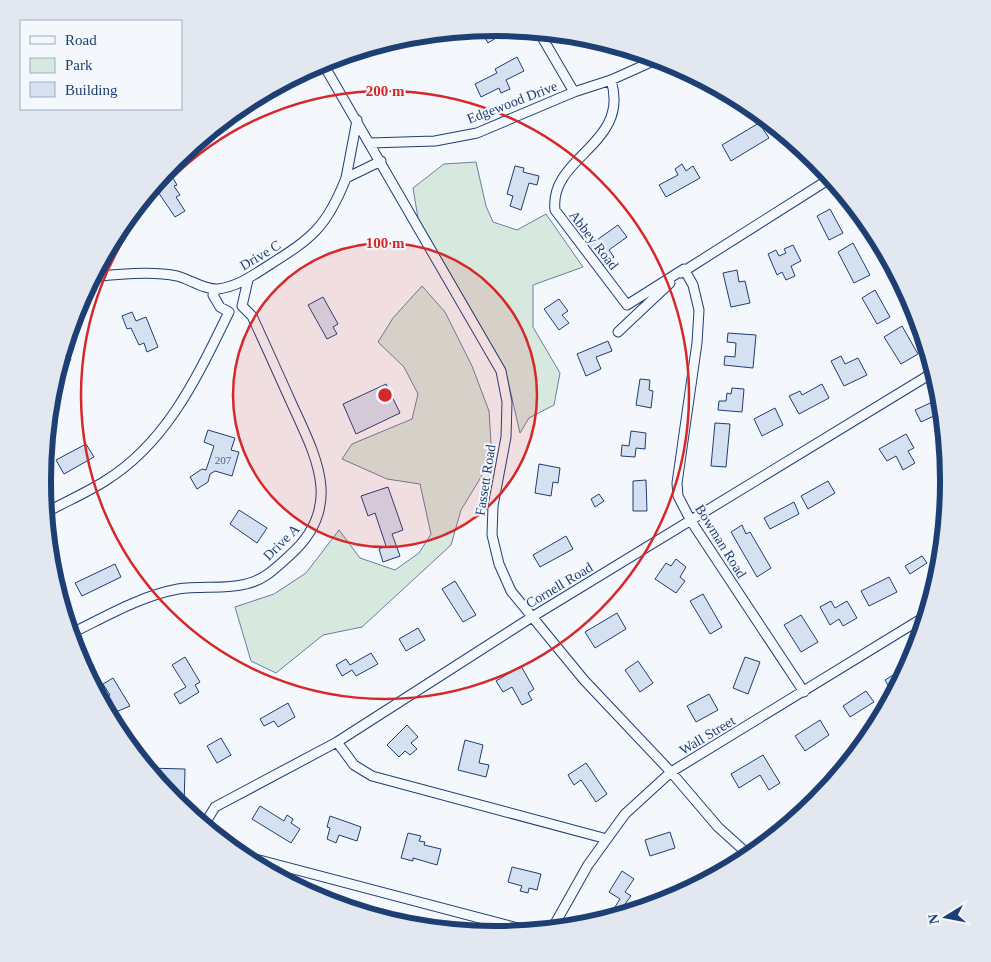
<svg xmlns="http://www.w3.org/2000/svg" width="991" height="962" font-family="Georgia,serif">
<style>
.green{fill:#d7e8df;stroke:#687fa3}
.building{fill:#d5e0f0;stroke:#1d3f73}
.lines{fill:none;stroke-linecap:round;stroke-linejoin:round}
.minor-casing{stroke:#1d3f73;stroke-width:11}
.minor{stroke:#f4f7fb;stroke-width:9}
.ring{fill:none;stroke:#d62828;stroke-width:2.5}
.labels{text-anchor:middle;stroke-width:4;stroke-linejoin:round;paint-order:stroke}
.number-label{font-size:11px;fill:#4b6792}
.street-label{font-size:14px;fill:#1d3f73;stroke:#f4f7fb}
.rim{fill:none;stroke:#1d3f73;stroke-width:6}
.centre{fill:#d62828;stroke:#f4f7fb;stroke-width:2.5}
.ring-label{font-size:15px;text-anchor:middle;font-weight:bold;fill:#d62828;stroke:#f4f7fb;stroke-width:4;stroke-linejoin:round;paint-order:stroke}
</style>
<rect width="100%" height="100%" fill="#f4f7fb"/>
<path class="green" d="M476,162L486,206L493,222L517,230L546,214L583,267L533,285V327L560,373L554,405L529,418L520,433L505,368L418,218L413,188L444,164Z
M422,286L445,312L472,366L489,411L492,459L461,510L451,545L362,627L323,635L276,673L251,661L235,607L274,594L306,573L339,530L360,558L395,570L419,553L431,534L420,484L387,479L342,459L352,444L412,419L418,394L404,367L378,342L393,318Z"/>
<path class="building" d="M497,28L501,35L488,43L480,29Z
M419,35L422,40L409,47L406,41L399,44L396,39Z
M517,57L524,71L506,80L510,89L501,93L499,88L481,97L475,84L497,73L495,69Z
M759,123L769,138L731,161L722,145Z
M682,164L686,171L693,166L700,178L666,197L659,185L678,175L675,169Z
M515,166L524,168L523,172L539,176L537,185L529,183L521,210L510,206L513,196L507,194Z
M165,172L167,175L170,173L177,185L174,186L180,195L176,197L185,211L175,217L154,186Z
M830,209L843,233L829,240L817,216Z
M618,225L627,237L609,250L614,257L601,267L579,239L588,233L594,242Z
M853,243L870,275L854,283L838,252Z
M793,245L801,261L791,266L795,276L786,280L782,272L777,275L768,254L776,250L779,256L786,253L784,249Z
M737,270L739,282L745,281L750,303L731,307L723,273Z
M875,290L890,317L877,324L862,298Z
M323,297L338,324L333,327L337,334L327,339L308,305Z
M559,299L568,311L562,315L569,323L559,330L544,309Z
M132,312L136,321L146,317L158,347L147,352L144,343L139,345L131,328L127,329L122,316Z
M902,326L918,354L901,364L884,337Z
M728,333L756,335L753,368L724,365L725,356L735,357L736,343L727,342Z
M608,341L612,351L596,357L601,369L586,376L577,354Z
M64,347L71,360L58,367Z
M841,356L845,364L858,358L867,375L844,386L831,361Z
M640,379L650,380L649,390L653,391L651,408L636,405Z
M386,384L400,413L356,434L343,404Z
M822,384L829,398L799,414L789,396L800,391L802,395Z
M732,388L744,389L742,412L718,410L719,401H726L727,393L731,394Z
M941,398L943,425L942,426L936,415L921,422L915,410Z
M775,408L783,425L762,436L754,419Z
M715,423L730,424L726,467L711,466Z
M208,430L235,438L231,450L239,452L232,476L215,471L210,474L208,482L197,489L190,477L202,469L206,470L214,446L204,442Z
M631,431L646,433L645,449L636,448L635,457L621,456L622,445L629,446Z
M906,434L914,448L908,451L915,463L903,470L896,456L887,461L879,449Z
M86,444L94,457L64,474L56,460Z
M539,464L560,468L558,483L553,482L551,496L535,493Z
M646,480L647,511H633V481Z
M828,481L835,493L808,509L801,496Z
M388,487L403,530L392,534L400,556L383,562L379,549L386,546L375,513L368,516L361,496Z
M599,494L604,501L595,507L591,499Z
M794,502L799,514L770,529L764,518Z
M239,510L267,528L257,543L230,524Z
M742,525L746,534L750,532L771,568L757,577L731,532Z
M566,536L573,549L540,567L533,555Z
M922,556L927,563L910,574L905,566Z
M676,559L686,567L680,577L685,581L676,593L655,579L666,563L671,566Z
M115,564L121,577L82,596L75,583Z
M889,577L897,592L869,606L861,591Z
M455,581L476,615L463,622L442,589Z
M703,594L722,627L710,634L690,601Z
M831,601L835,608L847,601L857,618L843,626L839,619L830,625L820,607Z
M617,613L626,629L595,648L585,632Z
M801,615L818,642L801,652L784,625Z
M418,628L425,640L406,651L399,639Z
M371,653L378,664L356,676L352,670L342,676L336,665L346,659L350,665Z
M185,657L200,682L195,685L199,692L180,704L174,694L186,687L172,665Z
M745,657L760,662L748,694L733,688Z
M638,661L653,683L640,692L625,670Z
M521,666L534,689L528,693L532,700L522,705L512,687L503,692L496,681Z
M908,666L893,694L885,680Z
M113,678L130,706L109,715L101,700L110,695L103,684Z
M866,691L874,702L850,717L843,706Z
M709,694L718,710L696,722L687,706Z
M288,703L295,717L278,727L274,721L264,726L260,719Z
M820,720L829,735L805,751L795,736Z
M407,725L418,737L411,743L417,749L410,755L405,751L399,757L387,745Z
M221,738L231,755L217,763L207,746Z
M465,740L483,745L479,763L489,765L486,777L458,770Z
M763,755L780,783L769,790L760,775L739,788L731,774Z
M586,763L607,794L596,802L581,780L574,785L568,775Z
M147,768L185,769L184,806L179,805L171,797V785L161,784Z
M260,806L284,821L287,815L293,819L291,823L300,829L291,843L252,819Z
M330,816L361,827L357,841L339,835L336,843L327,839L330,828L327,827Z
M670,832L675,848L650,856L645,840Z
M408,833L421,836L419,841L425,842L424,845L441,849L437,865L413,858V861L401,858Z
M512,867L541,874L537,890L529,888L528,893L520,891L522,886L508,882Z
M622,871L634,879L625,892L631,896L625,904L629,907L624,914L620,915L613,910L620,899L609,892Z"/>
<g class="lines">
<defs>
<path id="minor" d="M539,32L574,92
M322,62L501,371L507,402L506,437L493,506L492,535L499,564L511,591L584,680L671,772L718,827L750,856
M611,80C631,145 549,156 555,210L627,305L684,269L693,285L699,310L697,343L677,483L678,496L691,521L804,692
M370,143L435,141L477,133L574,92L611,80L658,59
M346,178L357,120
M681,273L831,178
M93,277C118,274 153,271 177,276C189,279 205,290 218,289C235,287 249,278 263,269C308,240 325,232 346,178L381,161
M618,332L670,283
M44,502L49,511
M45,513C65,502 86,493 105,481C168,442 198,375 229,312L220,307L213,295L216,289
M70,634C105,617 140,596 178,589C201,585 224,590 246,584C264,580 276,568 289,556C345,507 316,457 291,402C278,373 265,344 252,316L242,306L248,280
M337,742L354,765L372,776L607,839
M204,825L215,807L337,742L532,617L934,372
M240,855L529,931
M552,929L588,865L625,814L671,772L926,616"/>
</defs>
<use href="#minor" class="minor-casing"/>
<use href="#minor" class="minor"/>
</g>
<circle cx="385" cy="395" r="152" fill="#d62828" fill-opacity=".12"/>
<g class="ring">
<circle cx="385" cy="395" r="152"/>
<circle cx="385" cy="395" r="304"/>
</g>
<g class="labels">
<g class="number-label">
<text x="223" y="464">207</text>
</g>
<g class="street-label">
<text transform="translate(512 102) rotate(-21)" y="5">Edgewood Drive</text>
<text transform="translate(594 240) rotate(52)" y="5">Abbey Road</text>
<text transform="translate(260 255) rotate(-31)" y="5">Drive C</text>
<text transform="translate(485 480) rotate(-81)" y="5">Fassett Road</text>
<text transform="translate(721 541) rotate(58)" y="5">Bowman Road</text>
<text transform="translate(281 542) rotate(-45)" y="5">Drive A</text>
<text transform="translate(559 585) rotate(-31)" y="5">Cornell Road</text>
<text transform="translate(707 735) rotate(-31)" y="5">Wall Street</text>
</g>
</g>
<path d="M0 0H991V962H0ZM495 36H496A444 444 0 0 1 940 480V482A444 444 0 0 1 496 926H495A444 444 0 0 1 51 482V480A444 444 0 0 1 495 36Z" fill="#e3e8f0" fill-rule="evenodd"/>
<path class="rim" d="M495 36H496A444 444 0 0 1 940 480V482A444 444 0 0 1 496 926H495A444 444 0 0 1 51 482V480A444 444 0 0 1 495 36Z"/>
<circle cx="385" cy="395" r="8" class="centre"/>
<g class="ring-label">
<text x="385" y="96">200 m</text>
<text x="385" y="248">100 m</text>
</g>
<rect x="20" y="20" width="162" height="90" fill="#f4f7fb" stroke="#9eadc5"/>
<rect x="30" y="36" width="25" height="8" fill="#f4f7fb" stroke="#9eadc5"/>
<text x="65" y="45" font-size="15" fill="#1d3f73">Road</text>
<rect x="30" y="58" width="25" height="15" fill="#d7e8df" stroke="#9eadc5"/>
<text x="65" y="70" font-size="15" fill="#1d3f73">Park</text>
<rect x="30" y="82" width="25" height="15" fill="#d5e0f0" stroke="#9eadc5"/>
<text x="65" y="95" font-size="15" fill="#1d3f73">Building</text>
<g transform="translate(946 917) rotate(260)" stroke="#f4f7fb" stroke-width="4" paint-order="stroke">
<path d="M0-4L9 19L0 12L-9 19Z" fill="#1d3f73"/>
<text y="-8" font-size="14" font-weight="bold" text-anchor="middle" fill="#1d3f73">N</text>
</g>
</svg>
